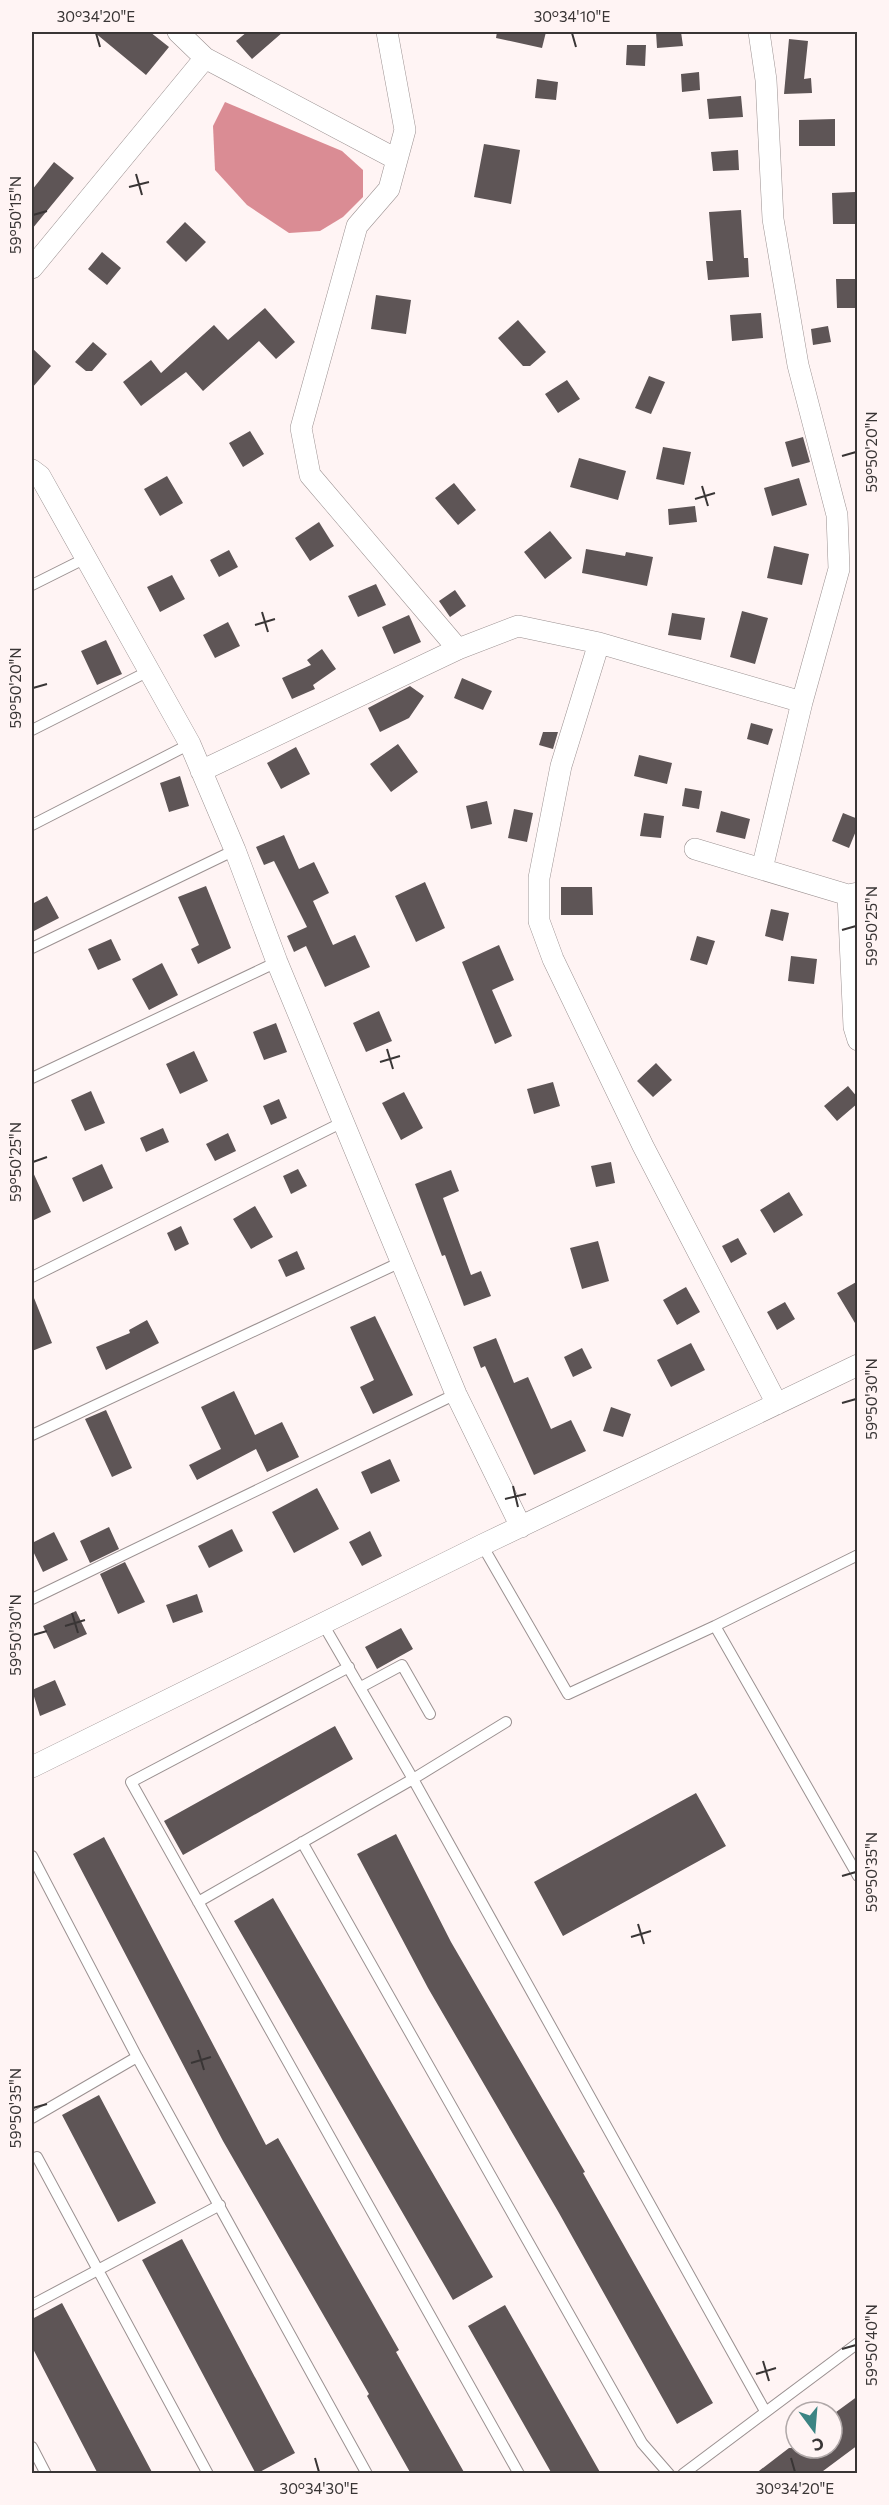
<svg xmlns="http://www.w3.org/2000/svg" width="889" height="2505" font-family="Commissioner,sans-serif">
<style>
.water{fill:#da8c94}
.building{fill:#5e5556}
.lines{fill:none;stroke-linecap:round;stroke-linejoin:round}
.lane-casing{stroke:#9b9191;stroke-width:12}
.street-casing{stroke:#9b9191;stroke-width:22}
.lane{stroke:#fff;stroke-width:10}
.street{stroke:#fff;stroke-width:21}
.ticks{fill:none;stroke:#393535;stroke-width:2}
.neatline{fill:none;stroke:#393535;stroke-width:2}
.ticks-label{font-size:15px;text-anchor:middle;fill:#393535}
</style>
<rect width="100%" height="100%" fill="#fff4f4"/>
<path class="water" d="M225,102L342,151L363,170V197L343,217L320,231L289,233L247,205L215,170L213,126Z"/>
<path class="building" d="M94,32H150L169,47L146,75Z
M247,32H283L252,59L236,41Z
M497,32H546L542,48L496,38Z
M656,32H681L683,46L657,48Z
M789,39L808,41L804,79L811,78L812,93L784,94Z
M627,45H646L645,66L626,65Z
M699,72L700,90L682,92L681,74Z
M537,79L558,82L556,100L535,98Z
M741,96L743,117L709,119L707,99Z
M835,119V146H799V120Z
M484,144L520,150L511,204L474,197Z
M738,150L739,170L713,171L711,152Z
M54,162L74,178L32,229V190Z
M855,192L856,224H833L832,193Z
M741,210L744,258H748L749,277L708,280L706,261H713L709,212Z
M185,222L206,242L186,262L166,242Z
M102,252L121,268L107,285L88,269Z
M836,279H858V308H837Z
M376,295L411,300L406,334L371,329Z
M265,308L295,342L276,359L259,341L203,391L186,372L141,406L123,382L151,360L161,373L214,325L228,340Z
M761,313L763,338L732,341L730,315Z
M518,320L546,352L530,366H523L498,338Z
M828,326L831,342L813,345L811,329Z
M93,342L107,354L92,371H86L75,362Z
M32,348L51,366L32,388Z
M649,376L665,382L651,414L635,408Z
M567,380L580,399L558,413L545,394Z
M250,431L264,454L243,467L229,443Z
M803,437L810,462L792,467L785,442Z
M663,447L691,452L684,485L656,479Z
M579,458L626,471L618,500L570,487Z
M167,476L183,503L160,516L144,489Z
M799,478L807,505L772,516L764,488Z
M454,483L476,510L458,525L435,498Z
M695,506L697,522L669,525L668,509Z
M319,522L334,546L310,561L295,538Z
M550,531L572,558L545,579L524,552Z
M774,546L809,554L802,585L767,578Z
M586,549L625,556L626,552L653,557L647,586L582,573Z
M229,550L238,567L219,577L210,560Z
M172,575L185,599L160,612L147,587Z
M376,584L386,605L358,617L348,596Z
M455,590L466,606L450,617L439,601Z
M742,611L768,618L755,664L730,657Z
M672,613L705,618L701,640L668,635Z
M409,615L421,642L394,654L382,627Z
M228,622L240,646L215,658L203,635Z
M106,640L122,674L97,685L81,651Z
M322,649L336,669L313,685L315,689L292,699L282,678L311,665L307,660Z
M462,678L492,691L483,710L454,698Z
M410,686L424,696L409,718L380,732L368,708Z
M751,723L773,729L768,745L747,739Z
M543,732H558L553,749L539,745Z
M398,744L418,772L391,792L370,764Z
M296,747L310,774L281,789L267,763Z
M639,755L672,763L667,784L634,776Z
M180,776L189,806L169,812L160,783Z
M685,788L702,791L699,809L682,806Z
M487,801L492,824L471,829L466,806Z
M514,809L533,813L527,842L508,838Z
M721,811L750,819L745,839L716,832Z
M644,813L664,816L661,838L640,836Z
M843,813L858,819V826L849,848L832,841Z
M284,835L299,869L314,862L329,893L313,901L333,945L355,935L370,967L325,987L306,946L294,952L287,936L307,927L274,861L264,865L256,847Z
M425,882L445,928L416,942L395,896Z
M206,886L231,948L198,964L191,949L199,945L178,897Z
M561,887H592L593,915H561Z
M47,896L59,918L32,932V904Z
M771,909L789,913L783,941L765,936Z
M697,936L715,941L707,965L690,960Z
M111,939L121,960L98,970L88,949Z
M499,945L514,980L492,990L512,1036L495,1044L462,962Z
M791,956L817,959L814,984L788,981Z
M162,963L178,995L149,1010L132,979Z
M379,1011L392,1041L366,1052L353,1023Z
M276,1023L287,1052L264,1060L253,1032Z
M194,1051L208,1081L180,1094L166,1064Z
M656,1063L672,1080L653,1097L637,1081Z
M553,1082L560,1106L534,1114L527,1089Z
M848,1086L858,1098V1103L837,1121L824,1106Z
M91,1091L105,1123L85,1131L71,1100Z
M404,1092L423,1128L401,1140L382,1103Z
M279,1099L287,1118L271,1125L263,1106Z
M163,1128L169,1142L146,1152L140,1138Z
M228,1133L236,1151L215,1161L206,1144Z
M611,1162L615,1183L596,1187L591,1166Z
M102,1164L113,1188L83,1202L72,1178Z
M298,1169L307,1186L291,1194L283,1176Z
M32,1170L51,1212L32,1221Z
M451,1170L459,1191L443,1198L471,1275L481,1271L491,1296L464,1306L445,1255L442,1256L415,1184Z
M789,1192L803,1215L774,1233L760,1210Z
M255,1206L273,1237L251,1249L233,1219Z
M181,1226L189,1244L175,1251L167,1233Z
M738,1238L747,1254L731,1263L722,1246Z
M598,1241L609,1281L582,1289L570,1248Z
M297,1251L305,1269L286,1277L278,1260Z
M858,1281V1328L837,1293Z
M686,1287L700,1312L677,1325L663,1300Z
M32,1293L52,1343L32,1351Z
M785,1302L795,1319L777,1330L767,1312Z
M375,1316L413,1395L373,1414L360,1387L374,1380L350,1327Z
M147,1320L159,1343L106,1370L96,1347L130,1333L129,1330Z
M496,1338L514,1383L528,1377L551,1429L571,1420L586,1451L534,1475L485,1366L481,1368L473,1347Z
M691,1343L705,1370L671,1387L657,1360Z
M582,1348L592,1368L573,1377L564,1357Z
M234,1391L255,1435L282,1422L299,1457L267,1472L256,1449L197,1480L189,1465L221,1449L201,1407Z
M611,1407L631,1414L623,1437L603,1431Z
M106,1410L132,1468L112,1477L85,1419Z
M390,1459L400,1481L371,1494L361,1472Z
M317,1488L339,1529L294,1553L272,1512Z
M109,1527L119,1549L90,1563L80,1541Z
M232,1529L243,1551L209,1568L198,1546Z
M370,1531L382,1556L362,1566L349,1542Z
M54,1532L68,1560L43,1572L32,1549V1543Z
M125,1562L145,1602L118,1614L100,1574Z
M197,1594L203,1612L173,1623L166,1605Z
M76,1611L87,1634L54,1649L43,1626Z
M401,1628L413,1649L377,1669L365,1647Z
M55,1680L66,1705L40,1716L32,1690Z
M335,1726L353,1759L183,1855L164,1821Z
M696,1793L726,1846L563,1936L534,1882Z
M396,1834L451,1942L585,2172L583,2173L713,2403L677,2424L559,2213L428,1988L357,1854Z
M104,1837L266,2145L278,2138L399,2350L396,2352L465,2474H411L367,2396L369,2394L223,2141L73,1854Z
M273,1898L493,2277L453,2300L234,1921Z
M99,2095L156,2203L118,2222L62,2115Z
M182,2239L295,2453L256,2474L142,2260Z
M62,2303L153,2474H98L32,2347V2319Z
M505,2305L601,2474H552L468,2326Z
M858,2396V2445L819,2474H755L789,2448H832V2415Z"/>
<g class="lines">
<defs>
<path id="lane" d="M32,585L86,558
M32,730L149,671
M32,825L190,744
M32,948L235,850
M32,1078L277,962
M32,1277L343,1122
M32,1435L401,1262
M482,1545L568,1694L715,1626L858,1555
M32,1599L456,1394
M323,1624L413,1779L765,2411
M715,1626L858,1876
M349,1667L131,1782L519,2474
M361,1687L402,1665L430,1714
M302,1842L642,2443L669,2474
M32,1856L137,2057L367,2474
M198,1902L413,1779L506,1722
M32,2118L137,2057
M37,2157L208,2474
M32,2305L220,2205
M32,2447L46,2474
M683,2474L858,2343"/>
<path id="street" d="M178,32L205,58L396,159
M387,32L405,130L389,189L357,226L301,428L310,475L458,649
M759,32L766,80L773,219L798,365L837,515L839,569L802,702L762,869
M32,268L205,58
M32,470L40,476L190,744L235,850L277,962L456,1394L521,1527
M599,643L561,766L539,878V921L553,959L643,1146L777,1404
M201,771L458,649L518,626L599,643L802,702
M695,849L848,895L858,893
M848,895L854,1027L858,1040
M32,1767L482,1545L858,1365"/>
</defs>
<use href="#lane" class="lane-casing"/>
<use href="#street" class="street-casing"/>
<use href="#lane" class="lane"/>
<use href="#street" class="street"/>
</g>
<path class="ticks" d="M96,33L100,47M572,33L576,47M136,174L142,195M129,187L149,182M33,215L47,211M842,456L856,452M702,486L708,506M695,499L715,493M262,612L268,632M255,625L275,619M33,688L47,684M842,930L856,926M387,1049L393,1069M380,1062L400,1056M33,1162L47,1157M842,1403L856,1399M513,1486L518,1507M505,1499L526,1494M72,1613L78,1633M65,1626L85,1620M33,1635L47,1631M842,1876L856,1872M638,1924L644,1944M631,1937L651,1931M198,2050L204,2070M191,2063L211,2057M33,2108L47,2104M842,2349L856,2345M763,2361L769,2381M756,2374L776,2368M315,2458L319,2472M791,2458L795,2472"/>
<rect width="889" height="2505" fill="none" stroke="#fff4f4" stroke-width="66"/>
<g transform="translate(814 2430) rotate(164)"><circle r="28" fill="#fff4f4" stroke="#b0a8a8" stroke-width="1.5"/>
<path d="M0-4.5L10 22L0 15L-10 22Z" fill="#3c8483"/>
<text y="-9" font-size="16" font-weight="bold" text-anchor="middle" fill="#393535">С</text>
</g>
<rect x="33" y="33" width="823" height="2439" class="neatline"/>
<g class="ticks-label">
<text x="96" y="22">30°34'20"E</text>
<text x="572" y="22">30°34'10"E</text>
<text transform="translate(16 215) rotate(-90)" y="5">59°50'15"N</text>
<text transform="translate(872 452) rotate(-90)" y="5">59°50'20"N</text>
<text transform="translate(16 688) rotate(-90)" y="5">59°50'20"N</text>
<text transform="translate(872 926) rotate(-90)" y="5">59°50'25"N</text>
<text transform="translate(16 1162) rotate(-90)" y="5">59°50'25"N</text>
<text transform="translate(872 1399) rotate(-90)" y="5">59°50'30"N</text>
<text transform="translate(16 1635) rotate(-90)" y="5">59°50'30"N</text>
<text transform="translate(872 1872) rotate(-90)" y="5">59°50'35"N</text>
<text transform="translate(16 2108) rotate(-90)" y="5">59°50'35"N</text>
<text transform="translate(872 2345) rotate(-90)" y="5">59°50'40"N</text>
<text x="319" y="2494">30°34'30"E</text>
<text x="795" y="2494">30°34'20"E</text>
</g>
</svg>
